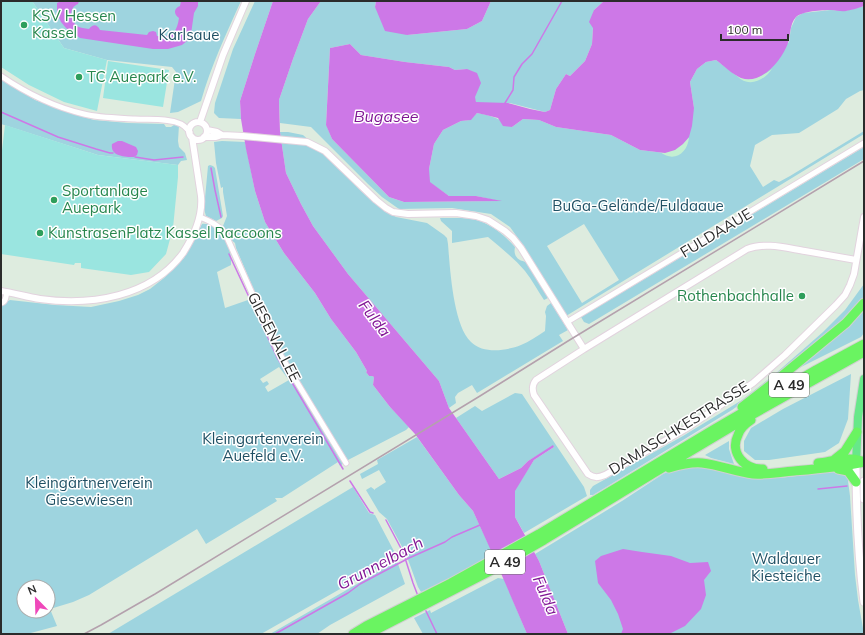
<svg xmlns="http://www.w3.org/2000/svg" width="865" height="635" font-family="Mulish,sans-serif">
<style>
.green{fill:#9ed4df;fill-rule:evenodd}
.sand{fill:#c3efd2}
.pitch{fill:#9ae5e0}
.water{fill:#cd78e7}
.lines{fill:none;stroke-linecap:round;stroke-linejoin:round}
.stream{stroke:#cd78e7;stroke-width:1.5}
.minor-casing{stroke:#e2d3de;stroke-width:7}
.tertiary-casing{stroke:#e2d3de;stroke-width:8}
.secondary-casing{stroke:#e2d3de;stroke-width:9}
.primary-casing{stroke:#d0d0d0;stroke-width:10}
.motorway-casing{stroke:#d0d0d0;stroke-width:11}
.minor{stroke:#fff;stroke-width:5}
.tertiary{stroke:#fff;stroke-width:6}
.secondary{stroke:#fff;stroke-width:7}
.primary{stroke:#67e889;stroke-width:8}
.motorway{stroke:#6af461;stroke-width:9}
.rail{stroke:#b4a1ad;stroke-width:1.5}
.leisure-dot{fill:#2e9e5b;stroke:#fff;stroke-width:1.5}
.labels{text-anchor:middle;stroke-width:3;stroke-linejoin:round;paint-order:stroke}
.shield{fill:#fff;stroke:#6b6b6b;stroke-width:1}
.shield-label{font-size:14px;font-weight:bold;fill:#2b2b2b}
.leisure-label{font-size:15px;fill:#27864d;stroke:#fff;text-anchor:start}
.park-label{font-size:15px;fill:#1f5064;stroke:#fff}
.street-label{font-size:15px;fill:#2b2b2b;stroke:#fff}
.water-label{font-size:16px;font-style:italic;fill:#801694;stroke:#fff}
</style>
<rect width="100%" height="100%" fill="#deecdf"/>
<path class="green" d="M32,1H241C226,34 211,66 201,101L178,112L170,113L176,72L172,67L107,60L64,48Z
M255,1H273L255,54L240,101L241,119L219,118L214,113L215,103L233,49Z
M321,1H376L375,7L407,35L467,29L482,21L491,1H604L594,10L592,44L585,61L570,76L566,74L556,89L550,110L545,112L510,103H476L467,69L455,70L449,67L405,62L361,55L350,44L330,48L326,124L332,139L389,197L404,202L499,201L476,196H449L429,182V169L434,144L443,130L461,121L470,120L477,113C493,116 498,118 512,127L523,119L539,120L556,127L611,135L640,150L665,153L675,150L694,108L690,82L697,69L706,62L716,60L737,76L743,79L756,78L789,42L791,28L796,17L803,13L812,12L831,10L845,11L864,6V90L860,91L846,99L838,109L799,133L772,135L755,145L750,166L763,187L774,180L779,182L790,176L864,131V134L566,316L525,248L510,227L491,214L452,208L399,209L382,197L368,184L311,127L280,123L279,100L293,59L308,19ZM584,224L619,280L582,303L547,246Z
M1,79L35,100L67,112L94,120L128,123L164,124L166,127H171L174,125H179L178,141L179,147L185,153L187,160L181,161L178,165L98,155L1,124Z
M280,132H288L303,135L329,158L361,191L378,206L396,217L427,223L444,235L447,238L448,244C450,268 453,325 471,342C483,354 506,351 521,345C529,342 537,336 545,331L546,316L545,312L547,306L551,303L568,330L559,335L563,341L477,393L472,385L458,393L455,397L456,403L449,408L439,381L348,274L313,226L301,204L286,173Z
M222,141L245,142L255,191L265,222L284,253L315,293L331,319L356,352L367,371L366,372L369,376H372L374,377L373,385L390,407L409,427L406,430L348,460L340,466L338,462L282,498H275L277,501L206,544L197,529L89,595L73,602L50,609L57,626L27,634H1V305L10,300L55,305L91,307L119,301L138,295L150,289L164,278L184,258L202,224C215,222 228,241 230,252C231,256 231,261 231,265L217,272L225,308L248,300L250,305L259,302L236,248L235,243C230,240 227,231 223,226L227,216L223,192V187L221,188L216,163L214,142ZM279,367L289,380L268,392L265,387L269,384L267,381L263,383L260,379ZM24,587H48V611H24Z
M864,147V159L589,324L584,322L581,317L708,241Z
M210,165L213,166L215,168L223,216L222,218L216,221L206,216L204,209L208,166Z
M440,218C452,218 469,217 480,221C495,227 505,236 515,247C513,256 518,261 527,262L548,298L544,300C538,291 532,280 525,271C515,259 501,248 488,237L452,243V231L441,221Z
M864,284V298L856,309L833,329L760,390L732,410L608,486L593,495H590V490L593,486L683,436L742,400L775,374L823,332L845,310Z
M864,310V333L861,337L793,371L858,316Z
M851,374L848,419L839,443L825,452L769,460H755L744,451V441L751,428L783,409Z
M515,393L522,394L584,487L587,496L524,533L515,517L514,491L534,460L554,447L553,446L528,461L521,468L499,479L456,418L475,406L482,411Z
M417,437L459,495L473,511L493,554L464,571L421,592L418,587L406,554L387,519L379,512L366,490L371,487L375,490V489L386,482L379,470L362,479L360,474L378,464L377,460Z
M729,441V449L734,464L711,458L705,455Z
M695,466L709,467L739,476L779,478L831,472L847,473L850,496L855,575L858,600L864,634H568L539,561L535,554L622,501L663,474L674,469Z
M353,487L369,513L375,515L396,555L391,560L261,634H108Z
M397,561L405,584L330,625L317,634H270Z
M498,578L504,579L527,634H423L414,618L430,610L431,613Z"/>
<path class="sand" d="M772,69C764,81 748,88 737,76C750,82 761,77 772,69Z
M689,137C688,153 674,163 660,152C671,153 683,145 689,137Z"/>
<path class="pitch" d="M1,1H32L64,48L107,60L97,111L64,102L29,85L1,67Z
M108,61L169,70L163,107L103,98Z
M5,125L98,155L178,165V177L173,228L166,254L149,272L131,275L81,268V263H75L74,265L1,254V159Z"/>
<path class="water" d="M61,1H79L78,4C77,4 73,7 73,8C69,13 72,22 77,26C80,28 85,28 89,29C93,24 97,24 100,30L147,35L149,32L153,31L156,32L157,36C172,38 177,32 179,18C173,14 174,8 180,6L181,1H198V6L194,13L191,34L187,41L182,45L168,49H153L80,38L66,28L61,22L57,13V3Z
M273,1H321L308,19L293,59L279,100L280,132L286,173L301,204L313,226L348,274L439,381L449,408L499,479L521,468L528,461L553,445L554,447L534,460L515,491V517L539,561L568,634H527L497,564L473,511L459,495L415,434L390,407L373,385L374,377L372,376H369L366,372L367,371L356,352L331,319L315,293L284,253L265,222L255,191L246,149L241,119L240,101L255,54Z
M376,1H491L482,21L467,29L407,35L385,31L375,7Z
M604,1H864V6C858,8 852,10 846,11C841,12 836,10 831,10C822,10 802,11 796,17C789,25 791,35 788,43C782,60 762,85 741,78C732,74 724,66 716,60L706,62L697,69L690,82L694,108L692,126L689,137L683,144L675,150L665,153L640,150L611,135L556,127L539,120L523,119L512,127L503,126L498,118L486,115L477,113L471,120L461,121L443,130L434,144L429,169L430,182L449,196H476L502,201L404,202L389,197L332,139L326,125L330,48L350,44L361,55L405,62L449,67L455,70L467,69L477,73L481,83L475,97L476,102L508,103L530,109L545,112L550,110L556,89L566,74L570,76L585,61L592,44L593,28L589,22L594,10Z
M118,141H122L136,147L138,151L137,155L134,157C124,157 110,156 112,144Z
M623,549L642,552L671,556L690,563L708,562L711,571L704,580L706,595L701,609L685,626L669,634H621L623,629L618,614L611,600L598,583L595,561L601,556Z"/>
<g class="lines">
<path class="stream" d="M505,103L513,90L514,77L522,64L532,54L562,1
M1,112L58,137L96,149L110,153H113
M135,157L154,160L183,157
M211,168L215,190L221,217
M229,254L277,357L343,469
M350,481L370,512L373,513
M818,489L847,486
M386,520L404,554
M405,558L413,583L418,596
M425,609L437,634
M275,634L348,593L360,584L409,558L445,542L452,537L480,525"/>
<defs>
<path id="minor" d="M1,76C26,93 54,107 84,114C100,118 119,118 135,119C150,120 167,118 181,124C185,126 187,129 190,132
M200,217C209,221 217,224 225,233L278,351L346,463
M1,303C6,302 6,296 7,292
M567,322L864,143"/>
<path id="tertiary" d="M200,122L223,55L246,1
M189 131a9 9 0 1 1 18 0a9 9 0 1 1-18 0Z
M207,130L217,132L222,135
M204,137H216L222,135L243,136L307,142L325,151L376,200L386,208L393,212L408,214L456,213L476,216L488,220L505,231L513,238L521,248L584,349
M856,260C839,257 822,254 805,251C786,248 765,242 747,249L584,349L536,380C532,385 532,389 534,395L588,474C594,478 598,478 605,475L687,428L753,383L785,355L836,305L845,295L850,285L854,274L864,217
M1,291C14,293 27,297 40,299C91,306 151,297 183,253C194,236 203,216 201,196L192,137"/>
<path id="secondary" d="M856,464C856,510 858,556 864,602
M864,481V499"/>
<path id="primary" d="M856,464L858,417L864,379"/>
<path id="motorway" d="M742,407L778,379L846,323L864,303
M751,420C745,424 740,428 738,435C729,453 745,470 763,469
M835,459L845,451L857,432
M818,463C834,461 845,456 862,461
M669,468C679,465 691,462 702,463C720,465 736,472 753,474C767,475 780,472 794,471C817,469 841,467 864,462
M838,469L848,471L856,482
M353,634L366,626L451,583L539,534L716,428L816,370L864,344
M368,634L490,571L544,540L654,473L748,417L864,352"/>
</defs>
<use href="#minor" class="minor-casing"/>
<use href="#tertiary" class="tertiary-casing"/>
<use href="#secondary" class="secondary-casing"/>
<use href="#primary" class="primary-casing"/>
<use href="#motorway" class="motorway-casing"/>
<use href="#minor" class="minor"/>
<use href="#tertiary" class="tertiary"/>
<use href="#secondary" class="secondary"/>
<use href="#primary" class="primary"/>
<use href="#motorway" class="motorway"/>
<path class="rail" d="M84,634L101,625L155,594L480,396L568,341L864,161"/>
</g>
<g class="leisure-dot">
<circle cx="24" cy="25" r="4"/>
<circle cx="79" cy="77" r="4"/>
<circle cx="54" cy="200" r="4"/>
<circle cx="40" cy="233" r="4"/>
<circle cx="802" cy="296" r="4"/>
</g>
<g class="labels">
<g class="shield">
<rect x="769" y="373" width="40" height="24" rx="3"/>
<rect x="485" y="550" width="40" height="24" rx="3"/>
</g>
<g class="shield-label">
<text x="789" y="390">A 49</text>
<text x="505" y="567">A 49</text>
</g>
<g class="leisure-label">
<text x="32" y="21">KSV Hessen<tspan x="32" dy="17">Kassel</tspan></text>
<text x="87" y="82">TC Auepark e.V.</text>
<text x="62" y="196">Sportanlage<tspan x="62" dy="17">Auepark</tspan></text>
<text x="48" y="238">KunstrasenPlatz Kassel Raccoons</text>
<text x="794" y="301" text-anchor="end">Rothenbachhalle</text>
</g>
<g class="park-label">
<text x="189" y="40">Karlsaue</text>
<text x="638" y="211">BuGa-Gelände/Fuldaaue</text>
<text x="263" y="444">Kleingartenverein<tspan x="263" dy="17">Auefeld e.V.</tspan></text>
<text x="89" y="488">Kleingärtnerverein<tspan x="89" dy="17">Giesewiesen</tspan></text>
<text x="786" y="564">Waldauer<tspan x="786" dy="17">Kiesteiche</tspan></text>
</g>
<g class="street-label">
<text transform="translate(716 233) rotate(-31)" y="5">FULDAAUE</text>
<text transform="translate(274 337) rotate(63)" y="5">GIESENALLEE</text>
<text transform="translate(679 428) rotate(-32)" y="5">DAMASCHKESTRASSE</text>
</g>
<g class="water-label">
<text x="386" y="122">Bugasee</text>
<text transform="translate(375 318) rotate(53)" y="6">Fulda</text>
<text transform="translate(380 563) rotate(-28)" y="6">Grunnelbach</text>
<text transform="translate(546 595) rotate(67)" y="6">Fulda</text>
</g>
</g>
<rect width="865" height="635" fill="none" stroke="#2b2b2b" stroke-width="4"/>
<g transform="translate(36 599) rotate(337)"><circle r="19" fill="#ffffff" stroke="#aaaaaa"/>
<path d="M0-3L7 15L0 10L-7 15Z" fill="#ef48ba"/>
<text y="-6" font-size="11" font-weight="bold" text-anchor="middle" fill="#2b2b2b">N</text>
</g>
<path d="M721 34v6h67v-6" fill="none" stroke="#2b2b2b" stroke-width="2"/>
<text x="727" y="34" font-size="12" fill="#2b2b2b" stroke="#ffffff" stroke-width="3" paint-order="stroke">100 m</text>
</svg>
